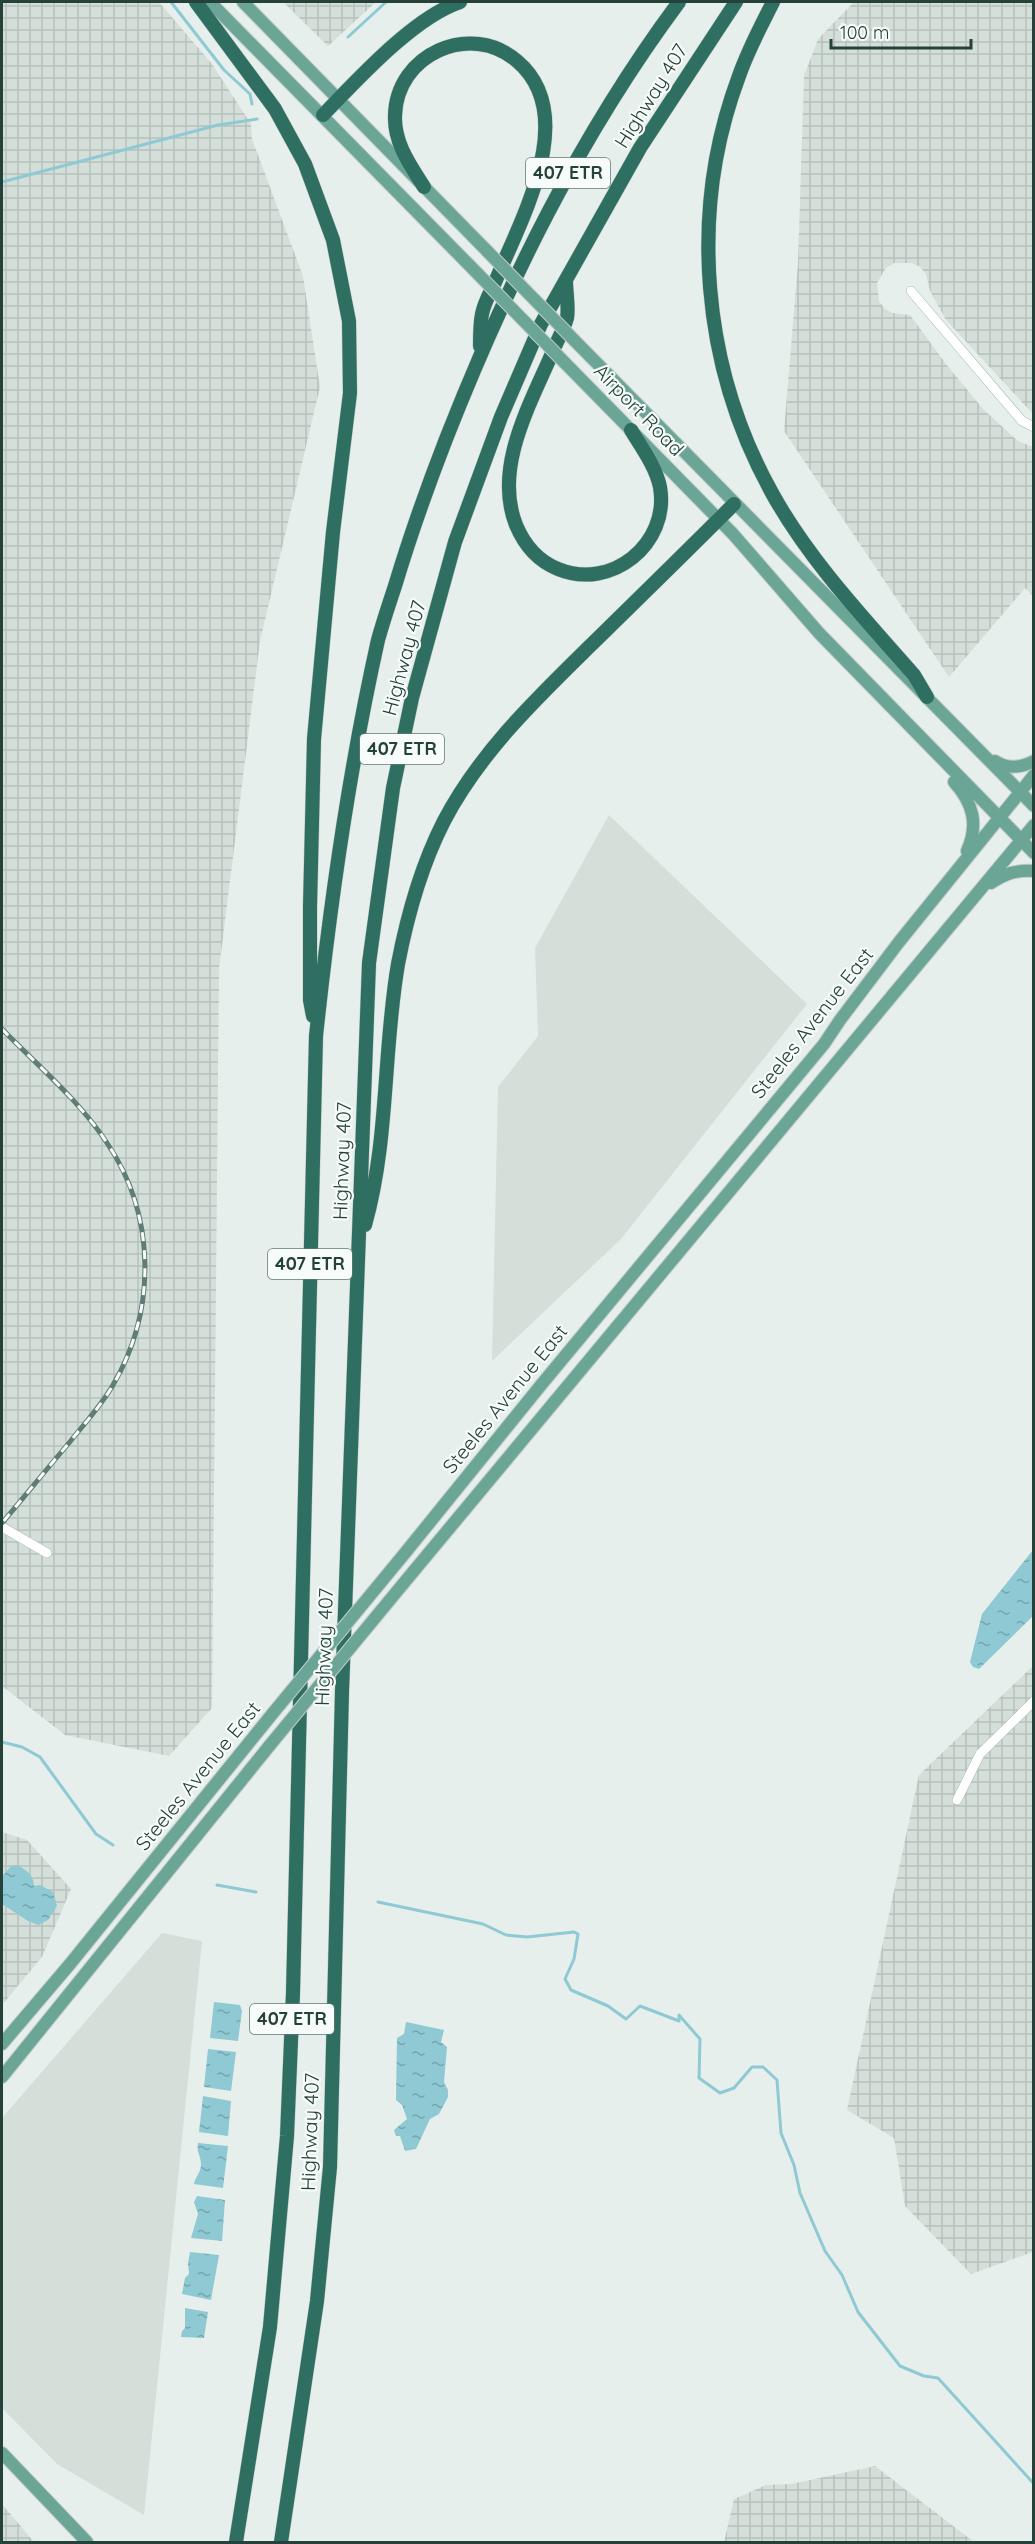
<svg xmlns="http://www.w3.org/2000/svg" width="1035" height="2544" font-family="Quicksand,sans-serif">
<style>
.built{fill:#d4dfda}
.industrial{fill:url(#industrial-grid)}
.water{fill:url(#water-ripples)}
.lines{fill:none;stroke-linecap:round;stroke-linejoin:round}
.stream{stroke:#8ec9d4;stroke-width:3}
.minor-casing{stroke:#a8b8b2;stroke-width:10}
.major-casing{stroke:#c2cac8;stroke-width:14}
.highway-casing{stroke:#c2cac8;stroke-width:15}
.minor{stroke:#fff;stroke-width:9}
.major{stroke:#6aa596;stroke-width:12}
.highway{stroke:#2f6f62;stroke-width:14}
.rail-casing{stroke:#5f7d75;stroke-width:5}
.rail{stroke:#f7fbf9;stroke-width:3;stroke-dasharray:9;stroke-linecap:butt}
.major-bridge-casing{stroke:#c2cac8;stroke-width:14;stroke-linecap:butt}
.major-bridge{stroke:#6aa596;stroke-width:12}
.labels{text-anchor:middle;stroke-width:4.5;stroke-linejoin:round;paint-order:stroke}
.shield{fill:#f7fbf9;stroke:#637a73;stroke-width:1.5}
.shield-label{font-size:18px;font-weight:bold;fill:#24423a}
.street-label{font-size:20px;fill:#24423a;stroke:#f7fbf9}
</style>
<defs>
<pattern id="industrial-grid" width="8" height="8" patternUnits="userSpaceOnUse" patternTransform="scale(1.5)"><rect width="8" height="8" fill="#d4dfda"/><path d="M0 4h8M4 0v8" fill="none" stroke="#b6c1bc"/></pattern>
<pattern id="water-ripples" width="26" height="14" patternUnits="userSpaceOnUse" patternTransform="scale(1.5)"><rect width="26" height="14" fill="#8ec9d4"/><path d="M2 4q2-2 4 0t4 0M15 11q2-2 4 0t4 0" fill="none" stroke="#74a5ad"/></pattern>
</defs>
<rect width="100%" height="100%" fill="#e6efeb"/>
<path class="built" d="M609,815L807,1004L621,1239L492,1361L498,1087L538,1036L535,948Z
M162,1933L202,1941L144,2515L57,2464L2,2408V2118Z"/>
<path class="industrial" d="M2,2H159L212,64L251,124L252,139L303,276L320,387L260,641L219,969L212,1708L169,1756L65,1735L2,1686Z
M283,2H376L328,46Z
M854,2H1033V414L946,320L930,291L926,274L920,267L912,263H894L886,268L877,283L879,301L884,308L892,313L910,315L946,364L984,410L1018,441L1033,447V596L1025,588L949,677L784,431L798,263L804,76L818,39Z
M1033,1666V2252L971,2274L905,2206L894,2138L847,2110L919,1775Z
M2,1832L27,1840L71,1889L42,1957L2,2005Z
M875,2466L974,2542H724L734,2499L766,2485L792,2484Z
M2,2504L34,2542H2Z"/>
<path class="water" d="M1033,1550V1616L979,1669L973,1667L970,1662L982,1614Z
M16,1865C26,1869 34,1875 34,1886L40,1885L53,1892L57,1906L48,1920L38,1925L28,1921L2,1904V1877L10,1867Z
M214,2002L240,2005L242,2011L238,2041L210,2038Z
M406,2022L444,2030L441,2042L447,2047L444,2082L448,2090V2097L439,2114L430,2119L416,2149L405,2151L400,2136H396L394,2130L407,2119L402,2105L396,2100L397,2038L404,2034Z
M208,2049L236,2052L231,2091L204,2087Z
M203,2096L231,2101L228,2136L199,2132Z
M198,2143L228,2146L223,2188L194,2184C195,2177 201,2173 201,2164C201,2156 196,2152 198,2143Z
M197,2196L225,2200L222,2241L191,2238L198,2214L194,2202Z
M190,2252L219,2255L211,2300L182,2294L185,2278L189,2274L188,2263Z
M185,2308L208,2312L204,2338L181,2337L182,2331L185,2328Z"/>
<g class="lines">
<path class="stream" d="M171,2L224,70L250,94L252,104
M348,37L386,2
M2,182L218,125L257,119
M2,1742L22,1747L40,1757L96,1834L113,1845
M217,1885L256,1892
M378,1902L483,1924L506,1935L527,1937L574,1932L578,1934L574,1959L565,1979L571,1990L608,2006L626,2019L640,2006L679,2021V2015L700,2039L699,2078L720,2093L734,2088L752,2067H763L777,2080L781,2133L794,2165L800,2193L825,2251L842,2275L858,2312L900,2366L924,2376L938,2378L1034,2484"/>
<defs>
<path id="minor" d="M911,291L1022,421L1034,427
M2,1527L47,1553
M957,1800L980,1754L1034,1701"/>
<path id="major" d="M210,2L478,274
M243,2L488,252
M575,341L1034,806
M565,363L733,534L819,633L1034,853
M995,761C1007,769 1021,768 1034,761
M954,782C973,803 979,824 967,851
M991,883C1006,873 1016,870 1034,871
M405,1553L541,1385L824,1044L840,1020L899,942L1034,775
M403,1584L1034,825
M2,2044L70,1964L273,1713
M2,2077L270,1745
M2,2453L87,2542"/>
<path id="highway" d="M196,2L275,109L305,164L333,240L349,321L350,393L333,532L314,739L310,907V1000L313,1016
M773,2C761,26 748,50 739,76C688,212 702,367 772,493C809,560 864,618 914,675L927,697
M323,115C357,80 414,17 460,2
M424,187C410,165 394,143 395,116C396,54 471,21 517,61C581,115 520,221 496,280C491,291 484,303 482,314C480,324 480,336 480,346
M566,281C566,293 569,307 567,318C564,329 557,341 553,351C531,403 493,467 516,525C524,544 538,561 558,569C611,591 670,544 660,487C656,467 642,448 631,430
M365,1225C389,1140 383,1050 398,964C407,917 422,864 444,821C480,752 537,698 592,644C639,598 687,551 734,504
M236,2542L270,2327L287,2136L293,1993L316,1036C330,904 349,770 378,640C383,622 389,604 395,586C410,536 427,488 446,439C507,284 580,135 679,2
M281,2542L317,2301L330,2167L342,1692L369,963L393,788L412,698L455,542L501,417L541,324L640,148L736,2"/>
</defs>
<use href="#minor" class="minor-casing"/>
<use href="#major" class="major-casing"/>
<use href="#highway" class="highway-casing"/>
<use href="#minor" class="minor"/>
<use href="#major" class="major"/>
<use href="#highway" class="highway"/>
<defs>
<path id="rail" d="M2,1029C37,1065 79,1100 107,1143C156,1215 157,1310 113,1385C101,1406 84,1424 69,1443C46,1470 24,1497 2,1523"/>
</defs>
<use href="#rail" class="rail-casing"/>
<use href="#rail" class="rail"/>
<defs>
<path id="major-bridge" d="M488,252L575,341
M478,274L565,363
M273,1713L405,1553
M270,1745L403,1584"/>
</defs>
<use href="#major-bridge" class="major-bridge-casing"/>
<use href="#major-bridge" class="major-bridge"/>
</g>
<g class="labels">
<g class="shield">
<rect x="526" y="158" width="84" height="30" rx="4.5"/>
<rect x="360" y="734" width="84" height="30" rx="4.5"/>
<rect x="268" y="1249" width="84" height="30" rx="4.5"/>
<rect x="250" y="2004" width="84" height="30" rx="4.5"/>
</g>
<g class="shield-label">
<text x="568" y="179">407 ETR</text>
<text x="402" y="755">407 ETR</text>
<text x="310" y="1270">407 ETR</text>
<text x="292" y="2025">407 ETR</text>
</g>
<g class="street-label">
<text transform="translate(651 96) rotate(-58)" y="7">Highway 407</text>
<text transform="translate(639 410) rotate(46)" y="7">Airport Road</text>
<text transform="translate(404 658) rotate(-75)" y="7">Highway 407</text>
<text transform="translate(812 1023) rotate(-52)" y="7">Steeles Avenue East</text>
<text transform="translate(342 1161) rotate(-88)" y="7">Highway 407</text>
<text transform="translate(505 1399) rotate(-51)" y="7">Steeles Avenue East</text>
<text transform="translate(324 1647) rotate(-88)" y="7">Highway 407</text>
<text transform="translate(198 1776) rotate(-51)" y="7">Steeles Avenue East</text>
<text transform="translate(310 2132) rotate(-88)" y="7">Highway 407</text>
</g>
</g>
<rect width="1035" height="2544" fill="none" stroke="#24423a" stroke-width="6"/>
<path d="M831 39v9h140v-9" fill="none" stroke="#24423a" stroke-width="3"/>
<text x="840" y="39" font-size="18" fill="#24423a" stroke="#f7fbf9" stroke-width="4.5" paint-order="stroke">100 m</text>
</svg>
